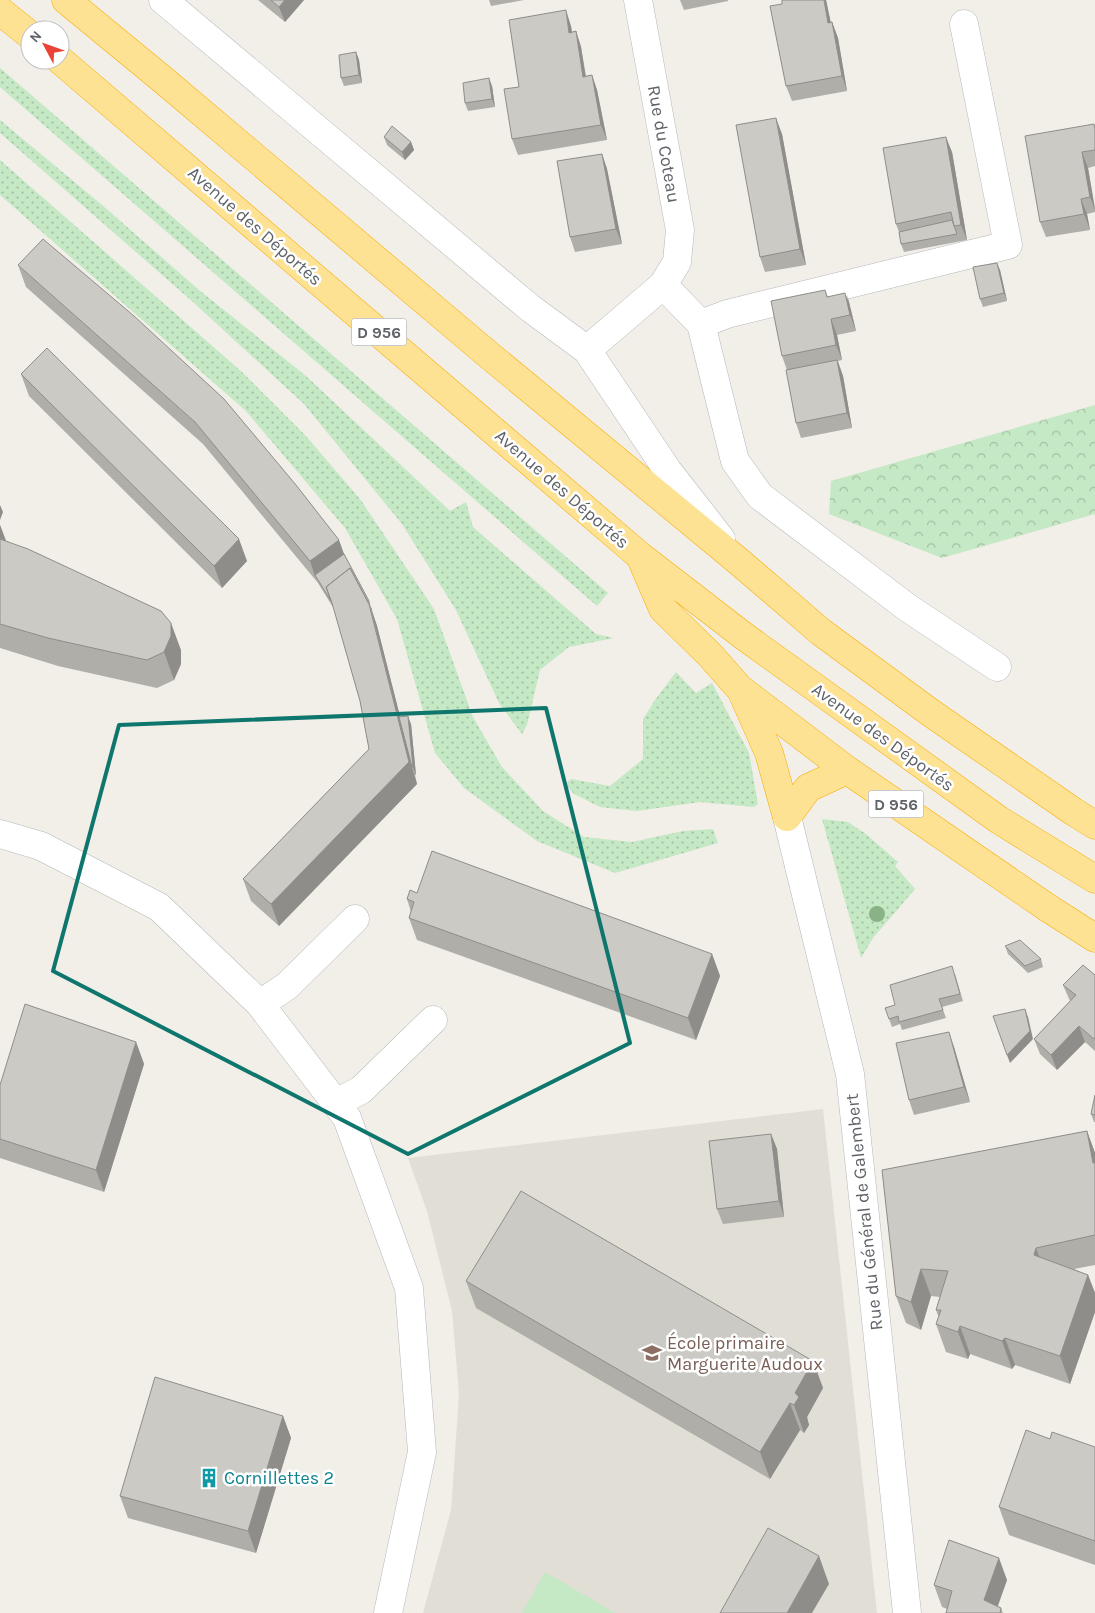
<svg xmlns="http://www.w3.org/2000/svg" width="1095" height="1613" font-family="Karla,sans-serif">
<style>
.education{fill:#e1ded6}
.grass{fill:url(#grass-dots)}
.forest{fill:url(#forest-crowns)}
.green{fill:#c5e8c5}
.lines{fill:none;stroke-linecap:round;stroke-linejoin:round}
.minor-casing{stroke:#b5b8bc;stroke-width:29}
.highway-casing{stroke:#f9ab00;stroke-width:29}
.minor{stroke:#fff;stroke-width:28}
.highway{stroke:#fde293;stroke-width:28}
.tree{fill:#89b387}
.wall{fill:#afaea9}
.shaded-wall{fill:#8f8d8a}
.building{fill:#cccac5;stroke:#8f8d8a}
.marked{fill:none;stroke:#0f766e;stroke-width:4;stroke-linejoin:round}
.labels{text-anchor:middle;stroke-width:5;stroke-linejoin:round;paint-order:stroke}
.shield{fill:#fff;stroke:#8f9295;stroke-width:1}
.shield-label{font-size:16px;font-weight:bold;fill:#5f6368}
.street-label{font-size:18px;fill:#5f6368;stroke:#fff}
.education-label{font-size:18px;fill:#785e54;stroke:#fff;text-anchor:start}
.culture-label{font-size:18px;fill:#0d838f;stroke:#fff;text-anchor:start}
</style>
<defs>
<pattern id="grass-dots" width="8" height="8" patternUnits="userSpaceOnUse" patternTransform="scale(1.25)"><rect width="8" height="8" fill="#c5e8c5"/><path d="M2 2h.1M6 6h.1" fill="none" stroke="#a3c0a4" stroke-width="1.8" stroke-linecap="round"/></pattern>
<pattern id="forest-crowns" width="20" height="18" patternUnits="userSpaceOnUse" patternTransform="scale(1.25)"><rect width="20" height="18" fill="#c5e8c5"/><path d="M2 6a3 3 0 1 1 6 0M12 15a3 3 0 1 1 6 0" fill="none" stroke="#a3c0a4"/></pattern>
</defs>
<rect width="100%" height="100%" fill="#f1efe8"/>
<path class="education" d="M823,1109L877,1613H423L451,1510L459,1394L452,1311L427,1211L408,1158Z"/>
<path class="grass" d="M0,68L608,593L597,606L0,87Z
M0,120L102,205L199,290L306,376L450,511L466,502L473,527L596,634L614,638L569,647L540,670L527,725L522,734L499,703L456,610L402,524L304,404L193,302L0,133Z
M0,160L242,372L305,435L360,499L434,609L473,717L502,767L543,811L584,837L632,842L683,831L713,829L718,843L615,873L537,841L464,788L435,753L397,619L345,528L246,411L0,195Z
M676,672L696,693L712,683L749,753L758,804L754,807L700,802L637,811L600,807L574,794L565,784L571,779L610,786L643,759V719L655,700Z
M822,819L848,822L866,834L898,862L895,866L915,889L873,938L861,958Z"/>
<path class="forest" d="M1095,405V514L942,558L829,514L831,481Z"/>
<path class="green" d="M545,1572L615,1613H522Z"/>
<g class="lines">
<defs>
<path id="minor" d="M163,0L530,308L587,350L668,471L721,539
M663,285L701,324L735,461L760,496L908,608L997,667
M701,324L727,314L1008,245L964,24
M587,350L663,285L677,262L680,230L638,0
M787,817L850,1074L907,1613
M0,834L41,846L159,907L260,1004L347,1118L409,1288L422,1452L388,1613
M260,1004L287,986L355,919
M336,1103L361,1090L433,1020"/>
<path id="highway" d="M66,0L162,79L490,356L737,560L821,632L931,713L1074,812L1095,825
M0,11L30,35
M60,60L640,556L745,637L999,820L1095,879
M641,558L663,609L710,655L740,689L847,770L1048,908L1095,938
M742,692L769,753L787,817
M787,817L808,788L847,770"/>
</defs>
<use href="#minor" class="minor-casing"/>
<use href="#highway" class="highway-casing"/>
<use href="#minor" class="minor"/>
<use href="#highway" class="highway"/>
</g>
<circle class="tree" cx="877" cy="914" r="8"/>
<path class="wall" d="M258,0H304L285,22Z
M489,0H524L491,6Z
M680,0H728V1L684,10Z
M826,0L831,23L832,22L838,38L847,91L792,101L786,86Z
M571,26L572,32L576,31L581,47L586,76L592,75L597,90L607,140L518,155L512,139L519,87Z
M356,52L359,60L362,83L344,86L341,78Z
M492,86L495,107L468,111L465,103Z
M1094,124L1095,126V166L1088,168L1095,208V212L1087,214L1090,230L1046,237L1040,222Z
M782,134L806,265L765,272L760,257Z
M384,137L411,142L414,150L405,160L387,145Z
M952,152L967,240L904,252L901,244L899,232L896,224Z
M602,154L607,169L622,244L575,252L570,237Z
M18,265L344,554L372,609V612L377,626L400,717L411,724L416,775H415L417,784L279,926L251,901L243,879L369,749L360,701L334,609L318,583L203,444L26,287Z
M1000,270L1007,301L983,307L980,299Z
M825,290L828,297L849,302L856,331L837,335L842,360L838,361L843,376L852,428L801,438L796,423L787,370L782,356Z
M21,374L247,561L222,588L29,396Z
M0,525L6,541L181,650V664L174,680L157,688L58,666L0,648Z
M417,893L712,954L720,976L696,1040L417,940L409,918L411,912L407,899Z
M1005,946L1041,959L1043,967L1028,973L1008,954Z
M955,974L963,1001L942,1007L946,1018L902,1030L900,1024L892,1027L885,1008L895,1005Z
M1095,975V1051L1085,1042L1057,1070L1040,1054L1034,1039L1070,1001L1063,985Z
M136,1042L144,1064L104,1192L0,1158V1085Z
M954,1047L970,1102L914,1115L909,1100Z
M1095,1095V1122H1094L1091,1114Z
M1087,1131L1095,1153V1265L1074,1269L1088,1275L1095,1293V1312L1070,1384L1015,1365L1012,1369L970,1354L968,1359L946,1352L936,1324L939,1318L936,1310L940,1297L931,1296L921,1330L906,1323L896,1296L882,1170Z
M771,1134L777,1149L784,1217L723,1224L717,1209Z
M466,1281L813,1361L823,1388L807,1417L809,1425L804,1433L800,1430L770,1479L476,1308Z
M283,1416L291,1438L256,1553L128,1518L120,1496Z
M1095,1447V1565L1009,1535L999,1507Z
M1007,1580L998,1606L1001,1608L1003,1613H946L947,1609L942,1607L934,1585Z"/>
<path class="shaded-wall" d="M285,0H304L285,22L279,7Z
M824,0H826L834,39L828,23Z
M566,10L571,26L574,48L569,33Z
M832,22L838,38L847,91L842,76Z
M576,31L581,47L588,92L583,77Z
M356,52L359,60L362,83L359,75Z
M592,75L597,90L607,140L601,125Z
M489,78L492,86L495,107L492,99Z
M776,118L782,134L806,265L800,249Z
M946,137L952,152L967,240L961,225Z
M411,142L414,150L405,160L402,152Z
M1082,152L1088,168L1095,210L1090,197Z
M602,154L607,169L622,244L616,229Z
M1081,199L1087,214L1090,230L1084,214Z
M997,263L1000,270L1007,301L1004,293Z
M845,293L848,300L847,294L849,302L856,331L850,315Z
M831,319L837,335L842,360L836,345Z
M837,360L843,376L852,428L847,413Z
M0,505L3,512L0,520Z
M0,525L9,549L0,554Z
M239,539L247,561L222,588L214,566Z
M339,540L347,562L315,576L310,561Z
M369,601L377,626L413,767H412L417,784L279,926L271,904L409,762Z
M171,623L181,650V664L174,680L164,652Z
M408,716L411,724L416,775L413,767Z
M712,954L720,976L696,1040L688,1018Z
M1025,1009L1028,1017L1033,1039L1010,1063L1007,1055Z
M1079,1026L1085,1042L1057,1070L1051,1055Z
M949,1032L954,1047L970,1102L964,1087Z
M136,1042L144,1064L104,1192L96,1170Z
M1087,1131L1095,1153V1168L1093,1163Z
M771,1134L777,1149L784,1217L779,1201Z
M1036,1248L1046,1275L1034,1255Z
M921,1269L931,1296L921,1330L911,1302Z
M1088,1275L1095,1293V1312L1070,1384L1060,1356Z
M960,1326L970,1354L968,1359L958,1332Z
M1005,1338L1015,1365L1012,1369L1002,1341Z
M813,1361L823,1388L807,1417L809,1425L804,1433L794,1405L795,1393Z
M790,1403L800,1430L770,1479L760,1452Z
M283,1416L291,1438L256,1553L248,1531Z
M819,1556L829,1584L812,1613H787Z
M999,1558L1007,1580L995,1613L984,1600Z"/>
<path class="building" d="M271,0H285L279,7Z
M782,0H824L828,23L832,22L842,76L786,86L770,6L782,4Z
M566,10L569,33L576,31L583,77L592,75L601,125L512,139L504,89L519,87L509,20Z
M356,52L359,75L341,78L339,55Z
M489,78L492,99L465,103L463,83Z
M776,118L800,249L760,257L736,125Z
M1094,124L1095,129V150L1082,152L1090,197L1081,199L1084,214L1040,222L1025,136Z
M392,126L411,142L402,152L384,137Z
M946,137L961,225L954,226L951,212L896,224L883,148Z
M602,154L616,229L570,237L557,161Z
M952,220L957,234L901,244L899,232Z
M43,239L134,316L224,399L296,485L339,540L310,561L195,422L18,265Z
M997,263L1004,293L980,299L973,267Z
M825,290L827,297L845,293L850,315L831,319L836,345L782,356L771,301Z
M47,348L239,539L214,566L21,374Z
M837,360L847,413L796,423L786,370Z
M0,539L28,549L161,611L171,623V636L164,652L147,660L48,638L0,624Z
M344,554L369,601V604L350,568L326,587L331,601L315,575Z
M350,568L369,604L409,762L271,904L243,879L369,749L360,701L332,603L326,587Z
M408,716L413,767H412L399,717Z
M432,851L712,954L688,1018L409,918L414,902L407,899L410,890L417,893Z
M1020,940L1041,959L1025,966L1005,946Z
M1083,965L1095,975V1037L1094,1039L1079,1026L1051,1055L1034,1039L1076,995L1063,985Z
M952,966L960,994L939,999L943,1010L899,1022L898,1016L889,1019L885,1008L895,1005L890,985Z
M25,1004L136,1042L96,1170L0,1139V1085Z
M1025,1009L1030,1031L1007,1055L993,1016Z
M949,1032L964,1087L909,1100L896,1043Z
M1095,1095V1115L1091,1114Z
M1087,1131L1093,1163H1095V1235L1036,1248L1034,1255L1088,1275L1060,1356L1005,1338L1002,1341L960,1326L958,1332L936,1324L941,1310H936L948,1271L921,1269L911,1302L896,1296L882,1170Z
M771,1134L779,1201L717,1209L709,1141Z
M521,1191L813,1361L795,1393L799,1397L794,1405L790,1403L760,1452L466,1281Z
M155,1377L283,1416L248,1531L120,1496Z
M1026,1430L1050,1439L1052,1432L1095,1447V1541L999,1507Z
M768,1528L819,1556L787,1613H720Z
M949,1540L999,1558L984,1600L1001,1608L1000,1613H946L952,1591L934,1585Z"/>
<path class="marked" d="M546,708L630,1043L408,1154L53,971L119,725Z"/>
<defs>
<symbol id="school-bare" viewBox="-9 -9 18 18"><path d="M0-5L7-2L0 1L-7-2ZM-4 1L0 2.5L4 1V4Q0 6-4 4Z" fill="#8d6e63" stroke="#fff" stroke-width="2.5" paint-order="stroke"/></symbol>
<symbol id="building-bare" viewBox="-9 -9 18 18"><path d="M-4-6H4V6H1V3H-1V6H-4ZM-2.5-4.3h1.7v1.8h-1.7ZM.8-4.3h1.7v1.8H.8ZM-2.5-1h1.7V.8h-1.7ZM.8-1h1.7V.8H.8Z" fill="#0f9aa8" stroke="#fff" stroke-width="2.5" paint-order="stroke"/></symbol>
</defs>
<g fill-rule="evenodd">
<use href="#school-bare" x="638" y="1339" width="28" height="28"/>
<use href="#building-bare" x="195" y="1464" width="28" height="28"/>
</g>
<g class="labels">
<g class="shield">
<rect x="351.5" y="318.5" width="55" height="27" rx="4"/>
<rect x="868.5" y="790.5" width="55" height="27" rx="4"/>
</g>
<g class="shield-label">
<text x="379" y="338">D 956</text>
<text x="896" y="810">D 956</text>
</g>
<g class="street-label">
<text transform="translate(664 144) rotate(80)" y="6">Rue du Coteau</text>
<text transform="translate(255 226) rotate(41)" y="6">Avenue des Déportés</text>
<text transform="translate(562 489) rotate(41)" y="6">Avenue des Déportés</text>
<text transform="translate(883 737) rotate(36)" y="6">Avenue des Déportés</text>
<text transform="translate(864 1212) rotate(-96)" y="6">Rue du Général de Galembert</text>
</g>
<g class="education-label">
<text x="667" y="1349">École primaire<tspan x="667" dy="21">Marguerite Audoux</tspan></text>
</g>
<g class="culture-label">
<text x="224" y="1484">Cornillettes 2</text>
</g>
</g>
<g transform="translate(45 45) rotate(311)"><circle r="24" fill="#ffffff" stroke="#bfc1c3"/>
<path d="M0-4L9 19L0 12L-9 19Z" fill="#ea4335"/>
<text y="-8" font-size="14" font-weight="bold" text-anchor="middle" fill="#5f6368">N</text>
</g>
</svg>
